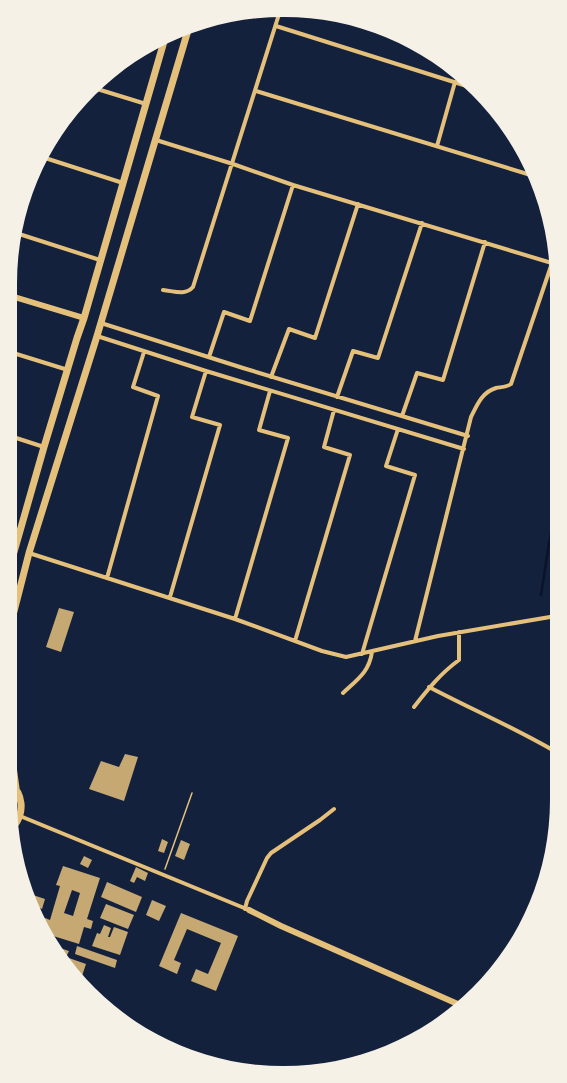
<svg xmlns="http://www.w3.org/2000/svg" width="567" height="1083" font-family="Quicksand,sans-serif">
<style>
.lines{fill:none;stroke-linecap:round;stroke-linejoin:round}
.stream{stroke:#0b132b;stroke-width:2.5}
.building{fill:#c6a872;fill-rule:evenodd}
.path{stroke:#e5c07b;stroke-width:1.5}
.minor{stroke:#e5c07b;stroke-width:4}
.tertiary{stroke:#e5c07b;stroke-width:6}
.secondary{stroke:#e5c07b;stroke-width:7}
</style>
<rect width="100%" height="100%" fill="#14213d"/>
<g class="lines">
<path class="stream" d="M541,595L549,543L555,516"/>
</g>
<path class="building" d="M59,608L74,612L61,652L46,647Z
M125,754L138,757L124,801L89,789L101,761L119,767Z
M162,839L168,842L164,853L158,851Z
M181,840L190,844L184,860L175,856Z
M84,856L92,860L88,868L80,864Z
M63,866L100,878L87,919L93,921L91,929L84,927L79,944L50,935L43,923L45,918L50,920L60,886L56,885ZM72,890L80,893L73,916L64,913Z
M136,867L148,873L145,881L137,877L134,883L130,881Z
M107,882L142,897L136,912L101,897Z
M27,893L45,899L42,909L35,906Z
M152,900L166,906L159,921L146,915Z
M106,904L134,915L128,929L100,918Z
M181,913L238,936L216,991L191,981L196,969L208,974L221,943L187,929L174,960L181,963L177,974L159,966Z
M104,925L111,928L108,937H110L114,927L128,932L120,955L92,946L97,933L100,934Z
M77,946L117,960L115,968L75,954Z
M60,948L69,951L66,957L86,964L82,976L75,974L67,966L59,952Z"/>
<g class="lines">
<path class="path" d="M165,869L192,793"/>
<path class="minor" d="M276,26L473,88
M94,88L146,104
M256,91L534,176
M156,140L233,164L293,185L555,264
M437,146L455,82
M42,157L123,183
M16,233L100,260
M163,290C174,291 185,296 193,287L280,11
M101,323L243,368L468,436
M97,336L206,371L464,449
M10,352L68,370
M209,357L224,312L250,321L293,185
M271,377L289,329L315,338L358,204
M337,397L353,351L378,358L422,223
M402,416L417,373L443,380L485,242
M10,436L44,447
M29,553L235,619L322,651L346,657L438,636L556,616
M107,578L158,396L133,387L144,352
M170,597L220,425L192,417L206,371
M235,619L288,438L259,430L270,391
M295,641L350,455L324,447L334,410
M415,641L471,417C477,405 482,392 496,388C501,387 507,387 511,384L552,263
M362,654L415,475L386,466L398,429
M429,687C471,709 515,728 556,752
M343,693C358,679 369,672 372,652
M414,707C428,689 441,673 459,660V632
M20,816L249,910
M245,909L247,901L267,858L271,853L320,820L334,809"/>
<path class="tertiary" d="M11,296L84,318
M10,531L19,534
M249,910L281,926L460,1005"/>
<path class="secondary" d="M10,566L44,447L77,338L84,318L165,38
M10,627L29,553L97,336L189,27
M10,745L16,788
M10,783C23,794 25,812 14,826"/>
</g>
<path d="M0 0H567V1083H0ZM283 17H284A266 266 0 0 1 550 283V800A266 266 0 0 1 284 1066H283A266 266 0 0 1 17 800V283A266 266 0 0 1 283 17Z" fill="#f6f1e7" fill-rule="evenodd"/>
</svg>
